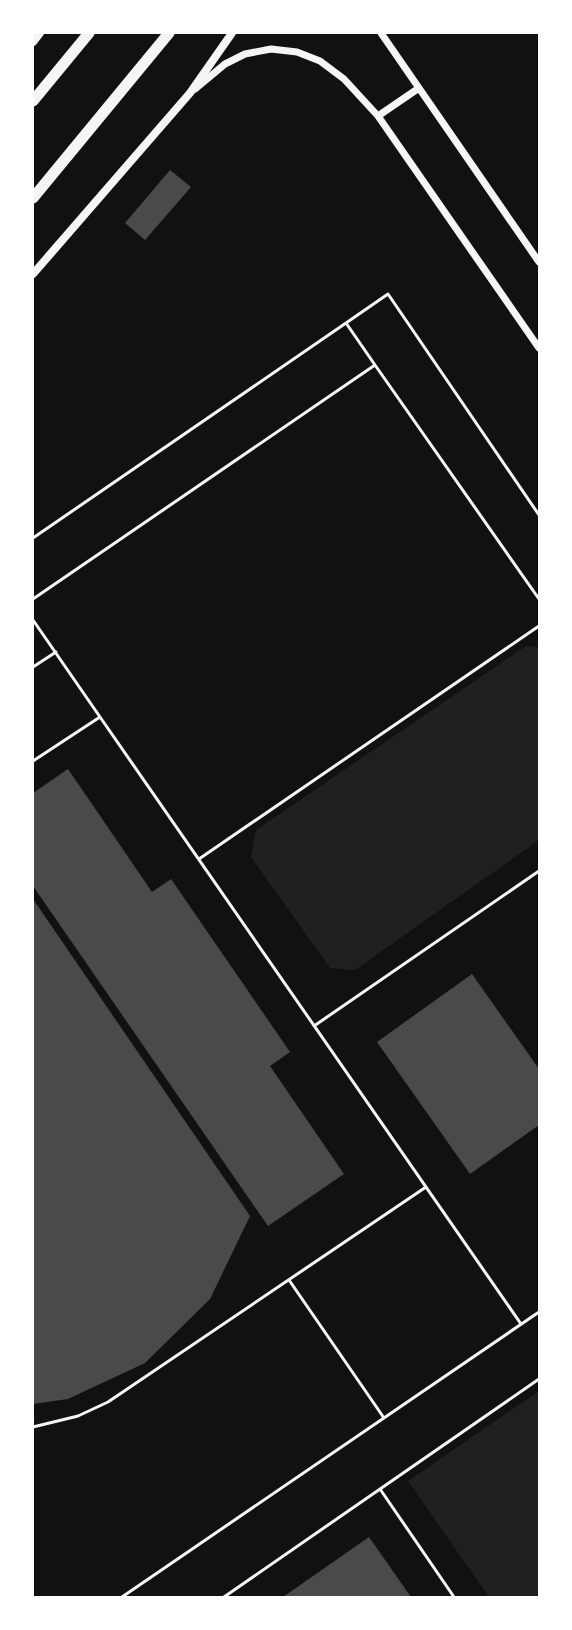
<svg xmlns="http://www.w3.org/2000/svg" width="572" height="1630" font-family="Barlow,sans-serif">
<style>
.green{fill:#202020}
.building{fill:#4a4a4a}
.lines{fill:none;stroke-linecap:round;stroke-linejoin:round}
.service{stroke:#f5f5f5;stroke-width:3}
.tertiary{stroke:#f5f5f5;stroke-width:7}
.secondary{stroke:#f5f5f5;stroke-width:8}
.trunk{stroke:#f5f5f5;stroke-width:11}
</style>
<rect width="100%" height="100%" fill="#111"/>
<path class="green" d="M526,646L539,647V840L355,970L330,968L251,857L256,830Z
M539,1391V1597H489L408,1481Z"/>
<path class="building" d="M170,170L191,187L145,240L125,223Z
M68,769L152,892L171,879L290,1052L270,1066L344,1174L268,1226L33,886V793Z
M33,899L250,1216L210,1299L145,1363L68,1399L33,1404Z
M472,974L539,1069V1125L470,1174L377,1042Z
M369,1537L411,1597H283Z"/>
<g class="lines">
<path class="service" d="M346,323L388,294L539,515
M33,538L346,323L375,365
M33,599L375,365L539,599
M33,620L100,717
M33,667L56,652
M33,761L100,717L521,1324
M199,859L539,626
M314,1026L539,871
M289,1280L384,1418
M33,1427L78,1416L108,1402L426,1187
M380,1489L454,1597
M122,1597L539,1312
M224,1597L539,1379"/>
<path class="tertiary" d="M381,33L539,262
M195,89L225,64L245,54L271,49L297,52L320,61L344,79L378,116L539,348
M378,116L419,88"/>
<path class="secondary" d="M33,42L40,33
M33,274L190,93L232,33"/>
<path class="trunk" d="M33,101L89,33
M33,198L169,33"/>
</g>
<rect width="572" height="1630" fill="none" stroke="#ffffff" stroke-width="68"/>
</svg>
